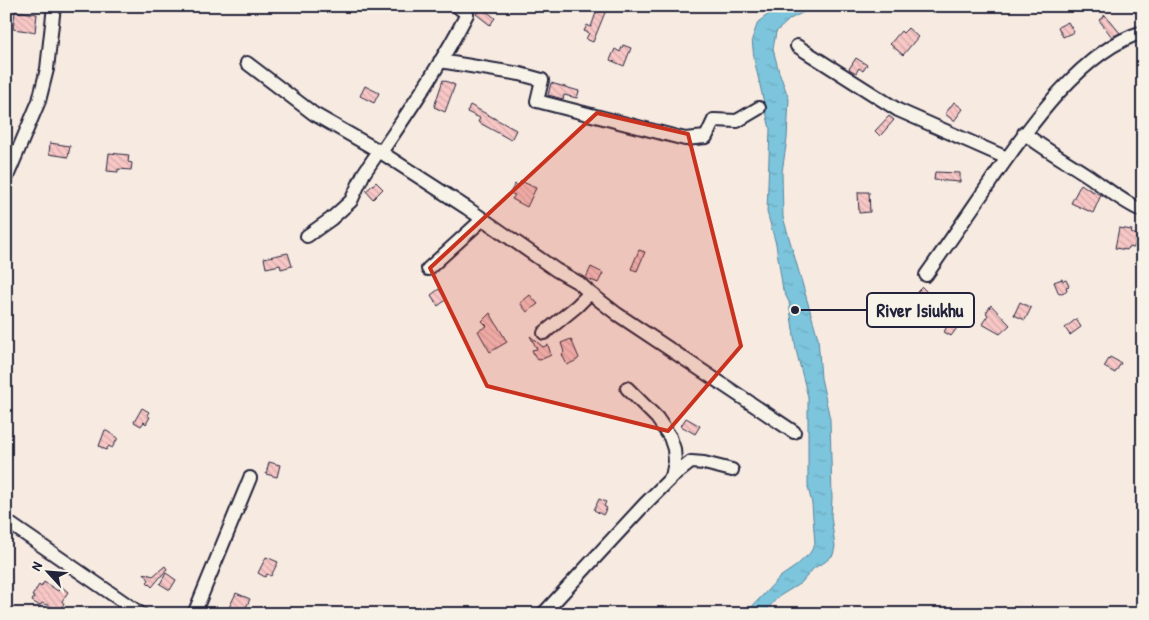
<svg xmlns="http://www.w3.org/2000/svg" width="1149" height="620" font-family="'Patrick Hand',sans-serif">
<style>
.water{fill:url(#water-ripples);stroke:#58849c}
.building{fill:url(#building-back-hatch);stroke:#22223b}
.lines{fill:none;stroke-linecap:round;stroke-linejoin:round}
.minor-casing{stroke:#22223b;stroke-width:16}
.minor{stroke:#f7f3e8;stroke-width:12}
.marked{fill:#c8321e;fill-opacity:0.2;stroke:#c8321e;stroke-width:4;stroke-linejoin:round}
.leader{fill:none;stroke:#22223b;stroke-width:2}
.callout-dot{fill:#22223b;stroke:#f7f3e8;stroke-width:2}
.callout{fill:#f7f3e8;stroke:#22223b;stroke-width:2}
.callout-label{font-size:19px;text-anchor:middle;font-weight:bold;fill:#22223b}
</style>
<defs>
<pattern id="water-ripples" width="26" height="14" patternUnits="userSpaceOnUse" patternTransform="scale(1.25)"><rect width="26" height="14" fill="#7cc5dc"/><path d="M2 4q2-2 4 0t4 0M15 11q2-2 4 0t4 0" fill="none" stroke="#6ba9be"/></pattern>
<pattern id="building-back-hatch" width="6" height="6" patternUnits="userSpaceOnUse" patternTransform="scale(1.25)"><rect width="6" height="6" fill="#f8c7c6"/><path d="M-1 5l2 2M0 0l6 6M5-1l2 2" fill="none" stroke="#d4abab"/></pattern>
</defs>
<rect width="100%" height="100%" fill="#f7eae1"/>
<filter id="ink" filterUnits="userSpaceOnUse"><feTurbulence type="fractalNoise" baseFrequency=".02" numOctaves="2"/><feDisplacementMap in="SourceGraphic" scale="10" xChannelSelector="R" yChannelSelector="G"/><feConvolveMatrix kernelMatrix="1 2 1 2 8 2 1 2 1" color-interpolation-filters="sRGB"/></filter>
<g filter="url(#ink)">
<path class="water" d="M780,6H813L810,9L790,19L776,32L773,49L779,72L789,99L787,139L782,172L783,217L818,338L821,378L830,419L832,498L831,516L835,547L833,555L825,562L814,568L801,583L778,597L763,614H745L780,577L796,566L810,553L815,544L812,504L808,487V397L796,350L789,302L783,290L776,244L767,212L770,129L754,59L752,39L758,22Z"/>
<path class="building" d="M481,7L495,18L490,25L476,14Z
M598,7L606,10L593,42L586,39L589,33L584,31L587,25L591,27Z
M15,11L37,14L35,32L13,29Z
M1105,15L1120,33L1112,37L1099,20Z
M1068,22L1074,32L1063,37L1058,27Z
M908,28L918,37L903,55L890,44L901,31L903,33Z
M623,45L631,48L624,66L610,60L615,49L620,52Z
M856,58L867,65L863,71L859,68L856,73L849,69Z
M443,80L455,85L445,112L434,107Z
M551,83L579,91L577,98L564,95L563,99L548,95Z
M365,86L379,93L374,103L360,96Z
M954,102L963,109L954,121L945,114Z
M470,105L516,130L511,140L478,122L480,118L467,112Z
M889,116L894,120L880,136L875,131Z
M50,143L70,146L68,157L49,154Z
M109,153L129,155L128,162L132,163L131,170L118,169V172L107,171Z
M935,172L960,173V182L934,180Z
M521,181L536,188L527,207L512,199L515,195L510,193L515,184L519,186Z
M376,182L383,189L373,199L366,191Z
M1081,184L1088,189L1101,195L1093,213L1071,203Z
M858,192H869L870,212L859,213Z
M1119,228L1132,230L1131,233L1137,235L1134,248L1128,247L1127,250L1115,248Z
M639,250L645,252L637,271L631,269Z
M288,253L292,266L281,269L280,265L266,268L264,258Z
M591,267L603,273L598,283L586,278Z
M1062,279L1063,281L1066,280L1069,286L1066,287L1067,291L1059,294L1054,282Z
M922,287L932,297L917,311L912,305L919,298L915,294Z
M439,289L446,300L438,306L431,295Z
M530,295L538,304L527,312L520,303Z
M1020,302L1031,308L1025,320L1014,315Z
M991,305L1010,325L1000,334L982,324L988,315L986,313Z
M490,313L507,342L490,352L478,331L487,326L482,321Z
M953,315L962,321L951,336L944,332Z
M1076,319L1081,327L1070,335L1065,328Z
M530,336L543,347L548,345L551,355L540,360L536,359L532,350L537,349Z
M571,339L579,358L577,360L567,365L562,354L564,352L561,343Z
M1110,357L1121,363L1115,373L1104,367Z
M142,408L149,412L147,415L150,417L146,424L144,422L141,426L134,422Z
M686,418L700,426L695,434L681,426Z
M105,430L118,438L112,448L109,446L106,450L99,446Z
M269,462L280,465L277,477L266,474Z
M599,499L606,502L604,506L607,508L603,515L594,510Z
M266,557L278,562L271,576L267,574L265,577L258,573Z
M165,566L167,569L152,587L147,582L149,580L144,573L153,576Z
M166,573L176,580L170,590L160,584Z
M44,582L58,591L61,586L68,592L62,601L64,604L57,612L47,604L46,605L42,603L40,606L32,601L34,597L32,596L39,585L41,587Z
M236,593L250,599L243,614H226Z"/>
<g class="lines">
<defs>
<path id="minor" d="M797,46L898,110L1007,158
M440,61L520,74L542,80L537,101L685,139L706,137L714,120L737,121L759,108
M247,63L314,114L379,151L384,148C413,105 443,61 467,14L457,6
M1024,133C1045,150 1068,162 1090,177C1107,189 1123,202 1143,211
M6,179L39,101L47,69L54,6
M307,236L331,219L351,201L364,173L379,151L467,208L556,270L579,283L590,293L577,306L544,333
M428,269L483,219
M926,275C948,244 969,213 991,181C1026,131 1081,50 1143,32
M590,293L617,314L794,432
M672,477L691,462L704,463L732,470
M6,521L141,614
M194,614L250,478
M543,614L644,505L672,477L675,462L674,449L670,437L657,418L627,388"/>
</defs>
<use href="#minor" class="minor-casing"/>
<use href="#minor" class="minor"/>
</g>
</g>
<path class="marked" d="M597,113L688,134L741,346L668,431L487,386L430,268Z"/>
<path class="leader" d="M795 310L867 310"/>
<circle class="callout-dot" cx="795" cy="310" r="5"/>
<rect class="callout" x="867" y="293" width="107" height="34" rx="5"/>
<g class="callout-label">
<text x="920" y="317">River Isiukhu</text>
</g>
<rect width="1149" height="620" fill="none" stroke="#f7f3e8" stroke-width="25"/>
<rect x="12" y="12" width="1124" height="595" fill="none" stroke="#22223b" stroke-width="2" filter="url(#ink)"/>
<g transform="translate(48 572) rotate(296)" stroke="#f7f3e8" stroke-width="4" paint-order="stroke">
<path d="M0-4L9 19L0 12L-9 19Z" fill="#22223b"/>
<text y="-8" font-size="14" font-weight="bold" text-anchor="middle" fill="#22223b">N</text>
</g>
</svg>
